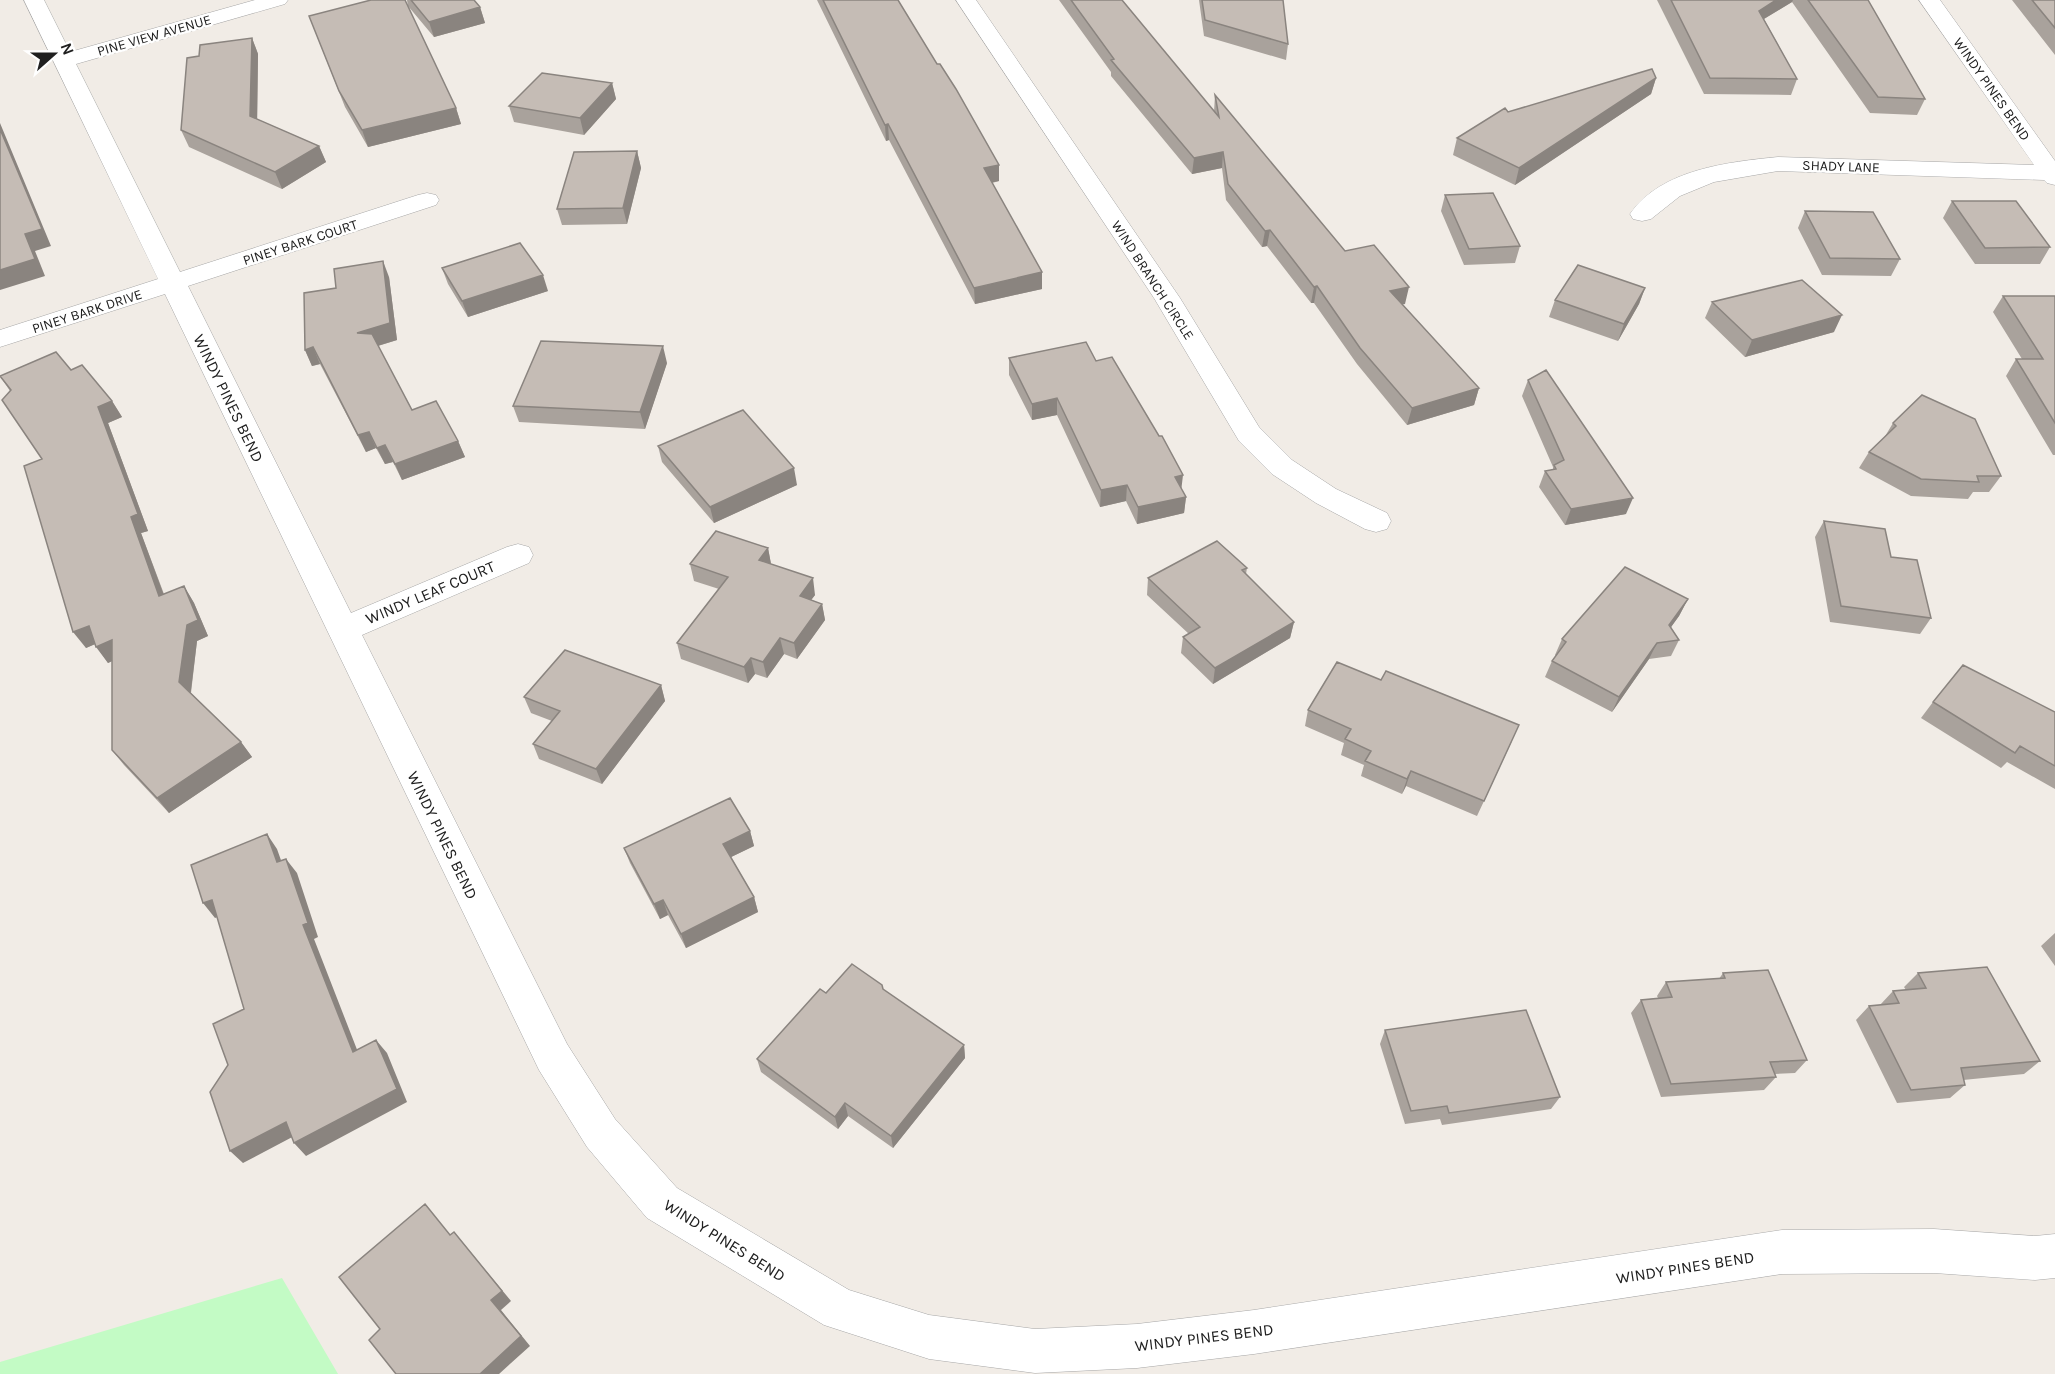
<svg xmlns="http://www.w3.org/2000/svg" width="2055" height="1374" font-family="Karla,sans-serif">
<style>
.park{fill:#c3fbc5}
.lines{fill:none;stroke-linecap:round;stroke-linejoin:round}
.minor-casing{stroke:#a7a7a7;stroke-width:1}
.minor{fill:#fff;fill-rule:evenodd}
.wall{fill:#a9a29c}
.shaded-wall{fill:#8a847f}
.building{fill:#c5bcb5;stroke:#8a847f;stroke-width:1.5}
.labels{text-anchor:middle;stroke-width:4.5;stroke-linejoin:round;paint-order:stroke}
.far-street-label{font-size:14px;fill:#202020;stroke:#fff}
.street-label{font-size:16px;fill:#202020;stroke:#fff}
</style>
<rect width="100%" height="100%" fill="#f1ece6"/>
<path class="park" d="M282,1278L338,1374H0V1362Z"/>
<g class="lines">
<defs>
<path id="minor" d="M24,0H44L70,52L255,0H288L285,4L76,64L180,272L418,195L427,193L436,195L439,200L436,205L188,286L351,613L507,547L518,544L529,547L533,555L529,563L362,635L567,1044L615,1119L677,1188L849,1290L929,1315L1035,1329L1137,1324L1254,1310L1782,1230L1934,1229L2035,1236L2055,1234V1278L2035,1280L1934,1273L1782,1274L1254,1354L1137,1368L1035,1373L929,1359L824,1325L647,1218L587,1147L539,1070L165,294L0,347V330L158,279Z
M956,0H976L1180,298L1259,427L1292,460L1336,489L1387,513L1391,521L1387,529L1376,532L1365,529L1316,503L1272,474L1239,441L1154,298Z
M1919,0H1940L2055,161V185L2047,183L2044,180L1778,171L1714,182L1680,196L1651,219L1642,221L1633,219L1630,214C1661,169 1729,162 1778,157L2034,165Z"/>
</defs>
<use href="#minor" class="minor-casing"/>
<use href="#minor" class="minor"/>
</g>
<path class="wall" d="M407,0H474L480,7L485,23L434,37L408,6Z
M817,0H898L999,181L992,183L1042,272V289L975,304L889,140L886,141Z
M1059,0H1122L1214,112L1215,95L1345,251L1405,304H1402L1479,388L1474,405L1407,425L1357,364L1314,303H1311L1267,246L1262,247L1226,200L1222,168L1192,174L1111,76V72Z
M1199,0H1283L1288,44L1286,60L1204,36Z
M1657,0H1868L1925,99L1917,115L1870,113L1792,2L1764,19L1797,79L1791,95L1704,94Z
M2012,0H2055V55Z
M309,16L456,108L461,124L368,147L345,107Z
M252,38L258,54L257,119L319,146L326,162L282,189L189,147L181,130L199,56Z
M1656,78L1651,94L1515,185L1453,155L1457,138L1508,112Z
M612,83L616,99L584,135L514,122L509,106Z
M637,151L641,168L627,224L562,225L557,209Z
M1445,195L1520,246L1515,263L1464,265L1441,211Z
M1952,201L2050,247L2040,264H1975L1943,218Z
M1805,211L1900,259L1891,276L1822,275L1798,228Z
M442,268L548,291L468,317L448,284Z
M389,277L397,340L378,346L412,410L458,441L465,457L402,480L393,462L385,464L376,448L366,452L320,364L312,366L305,350Z
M1645,288L1639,304L1618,341L1549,317L1555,300Z
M2003,296H2055V455H2053L2006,376L2016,359H2022L1993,312Z
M1712,302L1834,332L1745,357L1705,318Z
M1009,358L1096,361L1181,489L1186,497L1184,513L1137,524L1126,501L1100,507L1057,415L1032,420L1009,375Z
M667,363L645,429L519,422L513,406Z
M71,370L112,401L122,417L108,423L148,531L141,533L164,594L184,586L194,603L208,636L197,641L191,693L241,742L252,757L169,813L124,765L112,750V661L108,663L95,644L86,648L42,459L10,391L0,376Z
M1528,380L1626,514L1565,525L1539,487L1545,471L1553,470V467L1522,396Z
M1893,423L2001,476L1989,492H1973L1968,499L1911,496L1859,468L1869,452L1884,438Z
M658,446L797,485L714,523L662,462Z
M1824,521L1891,557L1931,618L1920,634L1830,622L1815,537Z
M768,548L771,564L815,595L811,600L822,604L825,620L797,659L784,654L767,678L755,674L748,683L681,659L677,643L719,589L694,581L690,564Z
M1247,568L1246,574L1294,622L1290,638L1213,684L1181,653L1183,637L1189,634L1147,595L1148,578Z
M1688,599L1679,616L1671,627L1679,640L1671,656L1649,659L1612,712L1545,677L1552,661L1556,656L1555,655L1562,639Z
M661,685L665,701L602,784L539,759L533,744L552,721L531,713L524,697Z
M1933,702L2055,712V789L2007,762L2001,768L1921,718Z
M1308,710L1512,741L1477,816L1406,786L1402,794L1361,776L1364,765L1341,755L1344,743L1305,726Z
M750,831L754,846L731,857L754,897L758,912L686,948L668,915L660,919L630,863L624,848Z
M2055,933V966L2041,946Z
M1723,973L1807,1060L1795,1073L1775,1074L1776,1077L1764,1090L1661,1097L1631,1013L1641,1000L1658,998L1657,996L1666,982L1719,979Z
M1918,973L2040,1061L2024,1074L1963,1080L1965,1085L1950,1098L1897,1103L1856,1020L1869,1006L1880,1005L1893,991L1906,990L1904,987Z
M882,985L883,990L964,1045L965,1058L893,1148L848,1116L838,1129L761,1072L757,1059L826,993Z
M1385,1030L1560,1097L1551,1109L1442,1125L1440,1119L1405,1124L1380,1044Z"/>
<path class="shaded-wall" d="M1776,0H1793L1792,2L1752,26L1759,11Z
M480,7L485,23L434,37L429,22Z
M252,38L258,54L257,132L250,116Z
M1656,78L1651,94L1515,185L1519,168Z
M612,83L616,99L584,135L580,118Z
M456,108L461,124L368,147L362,130Z
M0,123L51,246L35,251L45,276L0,290V270L25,234L0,129Z
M888,124L889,140L886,141L885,125Z
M319,146L326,162L282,189L275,172Z
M637,151L641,168L627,224L623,208Z
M1223,152L1222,168L1192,174L1194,158Z
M999,165V181L984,184V168Z
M1270,230L1267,246L1262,247L1265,231Z
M383,261L389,277L397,340L364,350L357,333Z
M1042,272V289L975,304L974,288Z
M543,275L548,291L468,317L462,301Z
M1317,286L1314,303H1311L1314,287Z
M1409,287L1405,304L1386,308L1390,291Z
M1645,288L1639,304L1618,341L1624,324Z
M1842,315L1834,332L1745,357L1752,340Z
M663,346L667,363L645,429L640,412Z
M313,347L320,364L312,366L305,350Z
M1479,388L1474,405L1407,425L1412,408Z
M1057,398V415L1032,420V404Z
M112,401L122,417L108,423L148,531L141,533L170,612L159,596L131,517L98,407Z
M369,432L376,448L366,452L358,435Z
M458,441L465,457L402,480L395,464Z
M385,445L393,462L385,464L377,448Z
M794,468L797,485L714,523L710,507Z
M1183,475L1181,492L1175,477Z
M1127,485L1126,501L1100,507L1101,490Z
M1186,497L1184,513L1137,524L1138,507Z
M1633,498L1626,514L1565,525L1571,509Z
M768,548L771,564L759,560Z
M813,578L815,595L802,612L800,596Z
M184,586L194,603L208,636L197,641L190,698L179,682Z
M1688,599L1679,616L1661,641L1669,625Z
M822,604L825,620L797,659L794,643Z
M1294,622L1290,638L1213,684L1215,668Z
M89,626L100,642L86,648L73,632Z
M780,638L784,654L767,678L763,662Z
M112,640L123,656L108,663L96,647Z
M1657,643L1649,659L1612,712L1619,697Z
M751,658L755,674L748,683L744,667Z
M661,685L665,701L602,784L596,769Z
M241,742L252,757L169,813L157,798Z
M1411,771L1406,786L1402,794L1407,779Z
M750,831L754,846L727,859L723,844Z
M267,834L277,849L287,877L277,862Z
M286,859L297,873L318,937L314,939L363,1065L353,1052L303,925Z
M754,897L758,912L686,948L681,934Z
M212,900L223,915L215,918L203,903Z
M663,900L668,915L660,919L654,904Z
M376,1040L387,1053L407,1102L306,1156L294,1143Z
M964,1045L965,1058L893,1148L891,1136Z
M845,1103L848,1116L838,1129L835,1117Z
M286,1122L298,1134L243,1163L230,1151Z
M454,1232L511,1301L501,1310L530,1346L499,1374H480L491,1300Z"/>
<path class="building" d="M371,0H405L456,108L362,130L339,91L309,16Z
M411,0H474L480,7L429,22Z
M823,0H898L937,64H940L956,89L999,165L984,168L1042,272L974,288L888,124L885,125Z
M1071,0H1122L1219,117L1215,95L1345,251L1374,245L1409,287L1390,291L1479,388L1412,408L1360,348L1317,286L1314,287L1270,230L1265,231L1228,184L1223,152L1194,158L1111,60L1114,59Z
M1202,0H1283L1288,44L1205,20Z
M1671,0H1776L1759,11L1797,79L1710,78Z
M1808,0H1868L1925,99L1878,97Z
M2032,0H2055V28Z
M252,38L250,116L319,146L275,172L181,130L187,58L199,56L200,45Z
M1652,69L1656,78L1519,168L1457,138L1505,108L1508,112Z
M542,73L612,83L580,118L509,106Z
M0,129L42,229L25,234L35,259L0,270Z
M637,151L623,208L557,209L574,152Z
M1493,193L1520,246L1469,249L1445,195Z
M1952,201H2016L2050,247L1985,248Z
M1805,211L1873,212L1900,259L1830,258Z
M520,243L543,275L462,301L442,268Z
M383,261L390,323L357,333L372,334L412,410L436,401L458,441L395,464L385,445L377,448L369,432L358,435L313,347L305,350L304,293L336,288L334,269Z
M1578,265L1645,288L1624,324L1555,300Z
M1802,280L1842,315L1752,340L1712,302Z
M2003,296H2055V423L2016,359H2043Z
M541,341L663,346L640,412L513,406Z
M1086,342L1096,361L1112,357L1159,436H1162L1183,475L1175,477L1186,497L1138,507L1127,485L1101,490L1057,398L1032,404L1009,358Z
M56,352L71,370L82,365L112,401L98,407L138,514L131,517L159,596L184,586L198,620L187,625L179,682L241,742L157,798L112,750V640L96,647L89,626L73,632L24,466L42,459L2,400L11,390L0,376Z
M1546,370L1633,498L1571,509L1545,471L1556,469L1554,465L1564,460L1528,380Z
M1922,395L1975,419L2001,476H1977L1979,482L1921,479L1869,452L1896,426L1893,423Z
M743,410L794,468L710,507L658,446Z
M1824,521L1885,529L1891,557L1917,560L1931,618L1841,606Z
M716,531L768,548L759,560L813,578L800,596L822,604L794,643L780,638L763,662L751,658L744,667L677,643L728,577L690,564Z
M1217,541L1247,568L1242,570L1294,622L1215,668L1183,637L1200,627L1148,578Z
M1625,567L1688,599L1669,625L1679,640L1657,643L1619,697L1552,661L1566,642L1562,639Z
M565,650L661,685L596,769L533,744L560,711L524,697Z
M1337,662L1381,680L1386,671L1519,725L1484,801L1411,771L1407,779L1365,761L1371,751L1345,739L1351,729L1308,710Z
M1963,665L2055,712V766L2020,746L2015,753L1933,702Z
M730,798L750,831L723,844L754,897L681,934L663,900L654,904L624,848Z
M267,834L277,862L286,859L308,923L303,925L353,1052L376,1040L397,1089L294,1143L286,1122L230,1151L210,1092L228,1065L213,1024L244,1009L212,900L203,903L191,865Z
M852,964L882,985L883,989L964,1045L891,1136L845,1103L835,1117L757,1059L820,989L826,993Z
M1987,967L2040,1061L1961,1068L1965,1085L1911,1090L1869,1006L1899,1003L1893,991L1926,988L1918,973Z
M1768,970L1807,1060L1770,1062L1776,1077L1671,1084L1641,1000L1672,997L1666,982L1725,978L1723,973Z
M1526,1010L1560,1097L1449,1113L1447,1106L1411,1111L1385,1030Z
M425,1204L450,1235L454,1232L502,1291L491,1300L521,1336L480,1374H396L369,1340L380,1329L339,1277Z"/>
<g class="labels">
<g class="far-street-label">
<text transform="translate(154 35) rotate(-16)" y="5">PINE VIEW AVENUE</text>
<text transform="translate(1992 89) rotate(55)" y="5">WINDY PINES BEND</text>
<text transform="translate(1841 166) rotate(2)" y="5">SHADY LANE</text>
<text transform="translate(300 242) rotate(-18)" y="5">PINEY BARK COURT</text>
<text transform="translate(1153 280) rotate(57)" y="5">WIND BRANCH CIRCLE</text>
<text transform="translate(87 311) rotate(-18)" y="5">PINEY BARK DRIVE</text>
</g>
<g class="street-label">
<text transform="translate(229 398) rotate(64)" y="6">WINDY PINES BEND</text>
<text transform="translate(430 592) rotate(-23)" y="6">WINDY LEAF COURT</text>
<text transform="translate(443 835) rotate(64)" y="6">WINDY PINES BEND</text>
<text transform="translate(725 1240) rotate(32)" y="6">WINDY PINES BEND</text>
<text transform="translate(1685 1267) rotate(-9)" y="6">WINDY PINES BEND</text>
<text transform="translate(1204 1337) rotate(-7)" y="6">WINDY PINES BEND</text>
</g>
</g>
<g transform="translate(54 54) rotate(69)" stroke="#ffffff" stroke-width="4.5" paint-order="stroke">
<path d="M0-4.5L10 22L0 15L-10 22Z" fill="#202020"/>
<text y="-9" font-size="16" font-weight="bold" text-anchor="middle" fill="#202020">N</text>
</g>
</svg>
